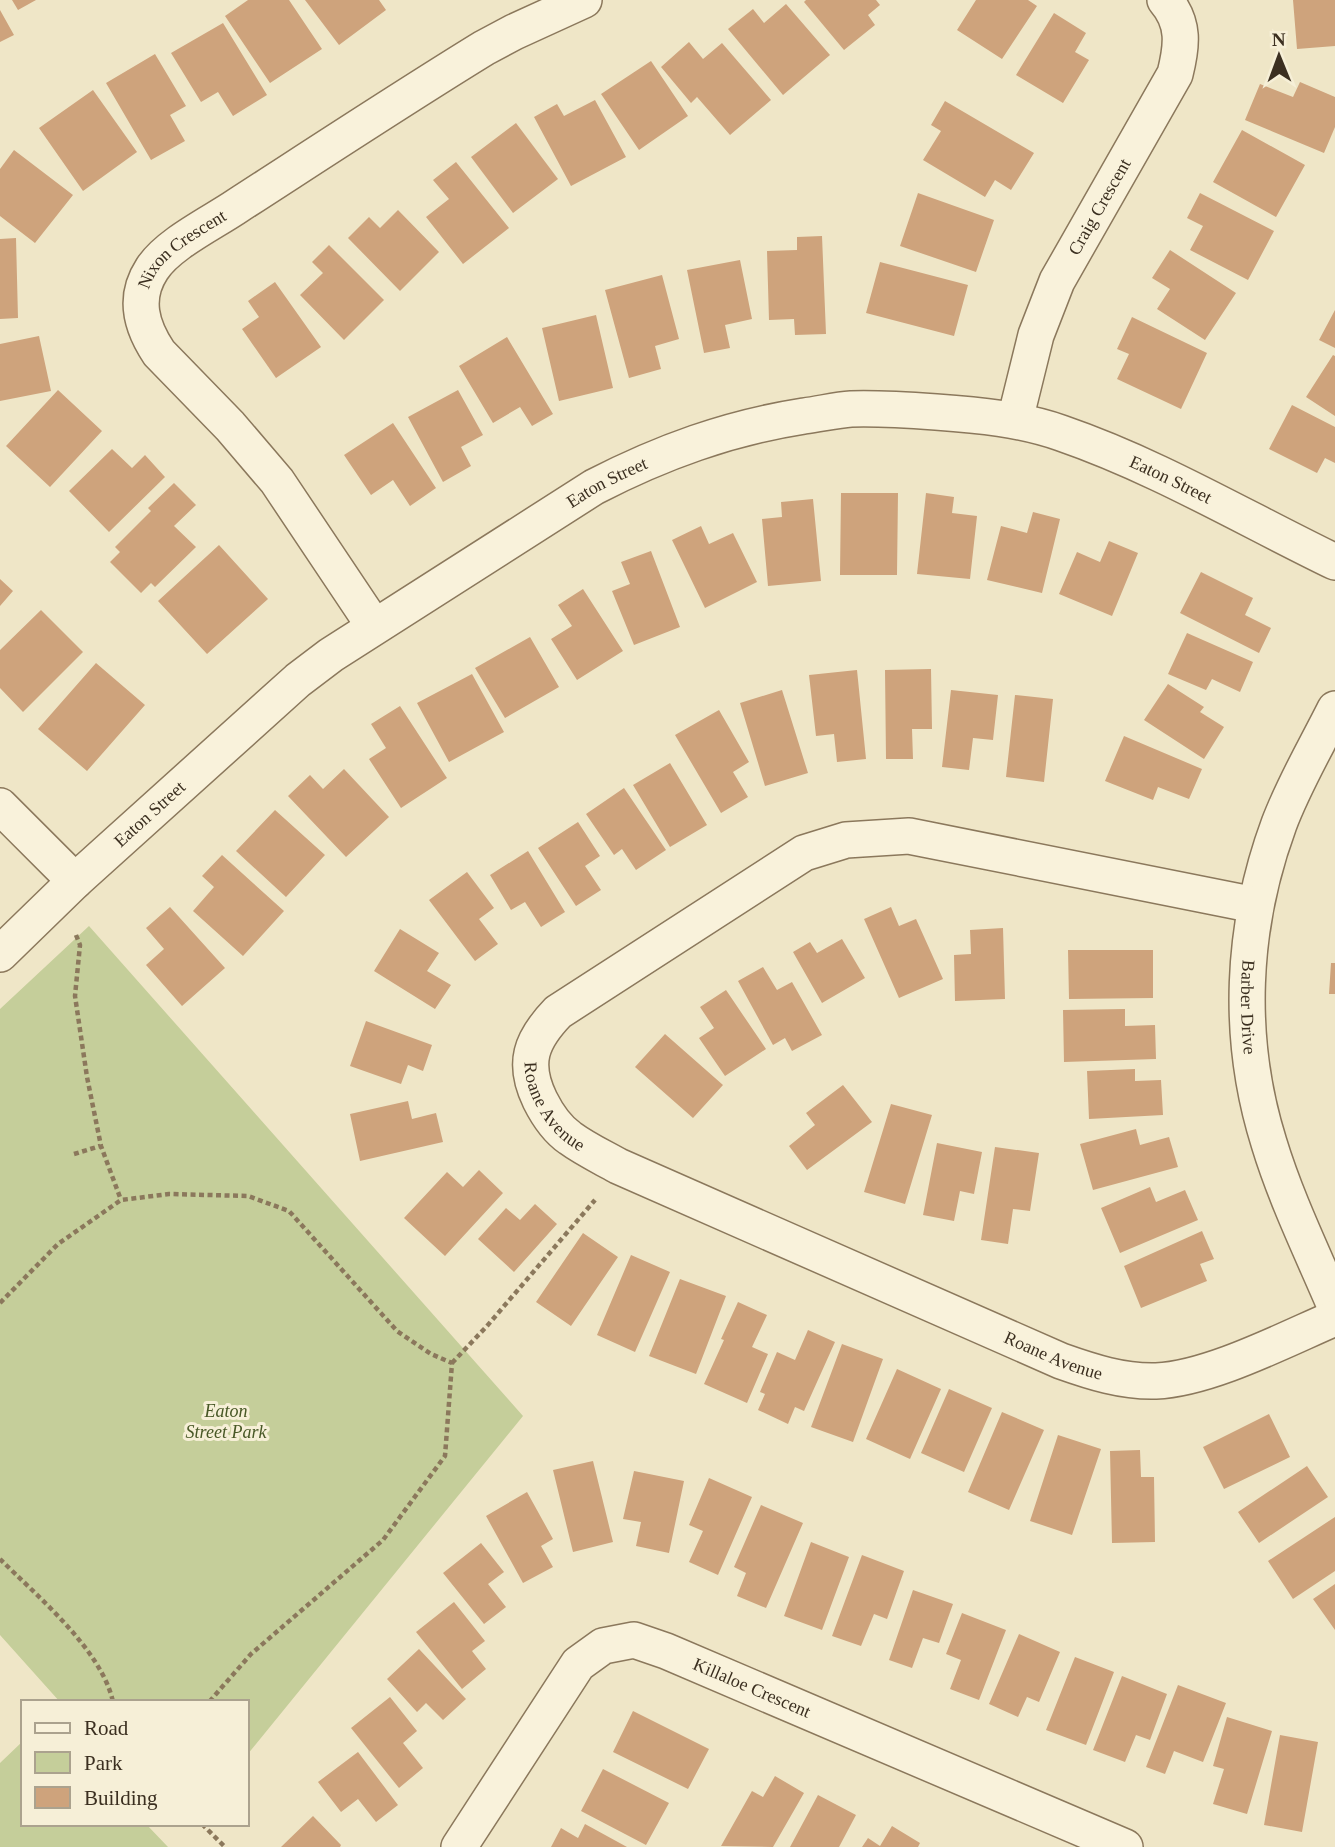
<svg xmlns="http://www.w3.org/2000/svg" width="1335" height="1847" font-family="'Times New Roman',serif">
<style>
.green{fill:#c5ce9a}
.building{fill:#cea37c}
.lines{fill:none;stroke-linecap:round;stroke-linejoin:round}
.minor-casing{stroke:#8b785c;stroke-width:38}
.path{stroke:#8b785c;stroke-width:4.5;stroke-dasharray:5 3.5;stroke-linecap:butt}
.minor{stroke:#f9f2db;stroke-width:35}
.labels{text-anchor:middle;stroke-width:6;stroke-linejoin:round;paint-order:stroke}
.street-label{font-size:18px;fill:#3b2f20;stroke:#f6efd7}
.park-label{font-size:18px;font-style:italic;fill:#485826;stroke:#f6efd7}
</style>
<rect width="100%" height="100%" fill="#efe6c7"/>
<path class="green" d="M89,926L523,1416L247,1755V1702H60L0,1635V1009Z
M23,1741V1824H146L168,1847H0V1763Z"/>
<path class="building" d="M12,0H36L18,10Z
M248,0H289L322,49L270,83L225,16Z
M305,0H379L386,10L339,45Z
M806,0H876L880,5L868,15L875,25L844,50L804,2Z
M976,0H1028L1037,6L1002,59L957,30Z
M1293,0H1335V46L1297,49Z
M786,4L830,55L783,95L728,29L753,9L764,23Z
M0,10L14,35L0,42Z
M1054,13L1086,33L1075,52L1089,60L1063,103L1016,75Z
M223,23L267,95L233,116L218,92L201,102L171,53Z
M689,42L703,59L722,43L771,100L730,135L697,97L691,103L661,67Z
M155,54L186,106L170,115L185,141L151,160L106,83Z
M651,61L688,116L639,150L601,94Z
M1300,82L1335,97V127L1324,153L1245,120L1260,84L1293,97Z
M93,90L137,152L83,191L39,128Z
M595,100L626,157L571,186L534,117L557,104L564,116Z
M945,101L1034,153L1011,190L995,180L985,197L923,160L941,131L931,125Z
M516,123L558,179L513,213L471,157Z
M1242,130L1305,165L1276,217L1213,182Z
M14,150L73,195L35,243L0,216V169Z
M456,162L509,228L463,264L426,217L449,199L433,180Z
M918,193L994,220L976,272L900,246Z
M1200,193L1274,231L1248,280L1190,250L1203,226L1187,218Z
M398,210L439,252L400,291L348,238L369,217L380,228Z
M822,236L826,334L795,335L794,319L769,320L767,251L797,250V237Z
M16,238L18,318L0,319V239Z
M329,245L384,300L344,340L300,295L323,273L312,262Z
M1170,250L1236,293L1205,340L1157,309L1170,289L1152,278Z
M740,260L752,319L725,325L730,348L704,353L687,270Z
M880,262L968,285L954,336L866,313Z
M662,275L679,339L655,346L661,369L629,378L605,290Z
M275,282L321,347L276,378L242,329L259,317L248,301Z
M1335,310V348L1319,340Z
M596,315L613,388L559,401L542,328Z
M1132,317L1207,353L1181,409L1117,379L1129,354L1117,349Z
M39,336L51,391L0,401V344Z
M507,337L553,414L532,426L520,407L493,423L459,366Z
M1333,355L1335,356V416L1306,397Z
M58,390L102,431L50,487L6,446Z
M458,390L483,435L461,447L471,466L443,482L408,417Z
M1292,405L1335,427V463L1325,458L1317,473L1269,449Z
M393,423L436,488L410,506L393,480L371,495L344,455Z
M112,449L132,468L145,455L165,477L109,532L69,491Z
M174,483L196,505L174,526L196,547L155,587L151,583L141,593L110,562L120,552L115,547L151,511L148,508Z
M841,493H898L897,575H840Z
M926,493L954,497L952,513L977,516L970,579L917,574Z
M813,499L821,581L768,586L762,519L782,517L781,502Z
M1033,512L1060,519L1042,593L987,580L1001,526L1027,533Z
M701,526L709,544L733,533L757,582L705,608L672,540Z
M1109,541L1138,553L1112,616L1059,594L1077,552L1100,562Z
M219,545L268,599L207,654L158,601Z
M651,551L680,627L634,645L612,591L630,584L621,562Z
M1201,572L1253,598L1245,615L1271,628L1259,653L1180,613Z
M0,579L13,591L0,606Z
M583,589L623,651L577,680L551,639L572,626L558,605Z
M41,610L83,652L23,712L0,688V650Z
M1187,633L1253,662L1240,692L1212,679L1206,690L1168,674Z
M530,637L559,687L505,718L475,668Z
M96,663L145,705L87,771L38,729Z
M931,669L932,729H912L913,759H886L885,670Z
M857,670L866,759L837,762L834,734L816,736L809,675Z
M472,674L504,732L449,762L417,703Z
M1168,684L1204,707L1200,712L1224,727L1204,759L1144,720Z
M782,690L808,773L765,786L740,703Z
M951,690L998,695L993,740L973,738L969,770L942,767Z
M1015,695L1053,699L1044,782L1006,777Z
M400,706L447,778L401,808L369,759L386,748L371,724Z
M719,710L749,762L733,772L748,797L721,813L675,735Z
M1124,736L1202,769L1189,799L1158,787L1153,800L1105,781Z
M670,763L707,825L670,847L633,785Z
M344,769L389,817L346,857L288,796L310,775L323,789Z
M624,788L666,850L636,870L622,849L614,855L586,814Z
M275,810L325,855L286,897L236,851Z
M578,822L600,856L585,866L601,890L576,906L538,848Z
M528,851L565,912L541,927L525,902L511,910L490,875Z
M222,855L284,911L243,956L193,911L214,887L202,876Z
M467,872L494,908L479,919L498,944L475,961L429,900Z
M170,907L225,968L182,1006L146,965L164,949L146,928Z
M891,907L899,926L916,919L943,979L899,998L864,919Z
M1003,928L1005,999L955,1001L954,955L971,954L970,930Z
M400,929L439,953L427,971L451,985L435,1009L374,971Z
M842,939L865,978L822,1003L793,952L810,942L817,953Z
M1068,950H1153V998L1069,999Z
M1331,963H1335V994H1329Z
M763,967L777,990L792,982L822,1035L792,1051L785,1038L773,1045L738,981Z
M726,990L766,1049L725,1076L699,1038L714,1028L700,1007Z
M1125,1009V1026L1155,1025L1156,1059L1064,1062L1063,1010Z
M366,1021L432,1045L423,1071L408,1065L401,1084L350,1066Z
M665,1034L723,1085L693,1118L635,1067Z
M1135,1069V1081L1161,1080L1163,1115L1089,1119L1087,1071Z
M843,1085L872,1122L807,1170L789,1146L815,1125L806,1113Z
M408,1101L412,1119L436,1113L443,1142L360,1161L350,1114Z
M891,1104L932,1115L905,1204L864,1192Z
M1136,1129L1140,1145L1169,1137L1178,1167L1093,1190L1080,1144Z
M937,1143L982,1152L974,1194L960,1191L954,1221L923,1215Z
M995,1147L1039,1153L1030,1211L1013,1209L1008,1244L981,1240Z
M479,1170L503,1193L445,1256L404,1218L447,1172L463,1187Z
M1150,1187L1156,1202L1185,1190L1198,1220L1120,1253L1101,1208Z
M535,1204L557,1224L514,1272L478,1239L506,1208L520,1220Z
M1202,1231L1214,1259L1200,1264L1207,1281L1141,1308L1124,1266Z
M583,1233L618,1257L571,1326L536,1302Z
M631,1255L670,1272L635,1352L597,1335Z
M680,1279L726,1296L696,1374L649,1356Z
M738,1302L767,1315L752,1347L768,1354L747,1403L704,1384L724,1340L721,1339Z
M808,1330L835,1342L804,1411L795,1407L788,1424L758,1410L765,1394L760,1392L777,1352L795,1360Z
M842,1344L883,1359L853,1442L811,1427Z
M897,1369L941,1389L910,1459L866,1439Z
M949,1389L992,1408L964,1472L921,1453Z
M1002,1412L1044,1430L1009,1510L968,1492Z
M1269,1414L1290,1457L1224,1489L1203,1447Z
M1058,1435L1101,1449L1072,1535L1030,1521Z
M1140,1450L1141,1477H1154L1155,1542L1112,1543L1110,1451Z
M593,1461L613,1542L573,1552L553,1470Z
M1307,1466L1328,1497L1259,1543L1238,1512Z
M634,1471L684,1481L669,1553L636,1546L641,1522L623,1519Z
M709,1478L752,1497L718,1575L689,1562L703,1531L689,1525Z
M527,1492L553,1539L541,1546L553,1567L523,1583L486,1516Z
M761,1505L803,1523L766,1608L737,1596L746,1573L734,1567Z
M1335,1517V1571L1293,1599L1268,1561Z
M811,1542L849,1557L822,1630L784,1616Z
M481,1543L504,1572L488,1584L506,1607L484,1624L443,1573Z
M862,1555L904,1571L887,1619L874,1614L861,1646L832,1636Z
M1335,1584V1630L1313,1599Z
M913,1590L953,1604L939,1643L923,1638L912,1668L889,1660Z
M454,1602L485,1641L472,1651L486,1669L462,1689L416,1632Z
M962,1613L1006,1630L979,1700L950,1689L961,1660L946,1654Z
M1019,1634L1060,1652L1039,1702L1027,1697L1018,1717L989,1704Z
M419,1649L466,1699L443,1720L426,1703L417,1712L387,1679Z
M1075,1657L1114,1672L1086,1745L1046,1730Z
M1122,1676L1167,1694L1150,1740L1136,1735L1125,1762L1093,1750Z
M1178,1685L1226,1703L1203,1762L1174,1751L1165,1774L1146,1767Z
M390,1697L417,1731L403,1743L423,1768L399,1788L351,1728Z
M633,1711L709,1749L688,1789L613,1752Z
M1227,1717L1272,1731L1247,1814L1213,1804L1224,1769L1213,1766Z
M1280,1735L1318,1742L1302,1832L1264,1825Z
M358,1752L398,1805L376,1822L358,1799L341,1812L318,1782Z
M603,1769L669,1803L646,1845L581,1811Z
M775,1776L804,1793L773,1847L721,1846L752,1791L763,1797Z
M818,1795L856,1815L839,1847H790Z
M313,1816L341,1845L340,1847H281Z
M585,1824L627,1847H551L561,1828L578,1838Z
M892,1826L920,1843L918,1847H862L868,1838L880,1846Z"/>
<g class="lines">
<defs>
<g id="minor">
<path id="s1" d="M1015,420L1036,335L1057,281L1175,74C1182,46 1185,23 1165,0"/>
<path id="s2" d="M374,626L277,481L230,426L159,353C141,326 133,298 152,269C168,244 212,223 237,206C319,153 401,99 484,48L514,32L584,0"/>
<path id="s3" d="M1335,709C1316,747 1294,784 1279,824C1241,927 1236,1038 1269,1143C1286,1199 1312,1252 1335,1306"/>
<path d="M0,806L75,881"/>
<path id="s4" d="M1255,905L909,836L846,840L804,853L558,1012C531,1040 522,1063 540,1100C547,1114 557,1129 570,1138C585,1149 602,1157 618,1166L1061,1361C1092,1372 1123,1382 1156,1381C1209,1379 1286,1339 1335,1318"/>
<path id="s5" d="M0,954L75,881L298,680L331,655L594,487C662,452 728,428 804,416C820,414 836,410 851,409C880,408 908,410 936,412C979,415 1021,419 1061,433C1157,466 1244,518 1335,562"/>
<path id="s6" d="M459,1847L578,1664L603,1646L634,1640L666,1651L1125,1847"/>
</g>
</defs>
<use href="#minor" class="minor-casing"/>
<path class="path" d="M76,935L80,945L75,996L87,1077L101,1146L121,1200
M74,1154L100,1146
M0,1303L58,1244L121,1200L169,1194L248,1196L289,1211L397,1331L431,1354L452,1363L445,1456L383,1540L251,1654L209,1702
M452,1363L487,1326L595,1200
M0,1559C37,1596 102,1650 113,1702
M202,1824L225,1847"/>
<use href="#minor" class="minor"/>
</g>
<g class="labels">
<g class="street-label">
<text dy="6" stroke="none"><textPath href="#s1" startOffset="231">Craig Crescent</textPath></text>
<text dy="6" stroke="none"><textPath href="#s2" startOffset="474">Nixon Crescent</textPath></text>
<text dy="6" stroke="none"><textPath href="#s5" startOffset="1360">Eaton Street</textPath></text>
<text dy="6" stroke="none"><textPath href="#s5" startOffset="772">Eaton Street</textPath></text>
<text dy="6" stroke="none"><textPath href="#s5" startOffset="205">Eaton Street</textPath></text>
<text dy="6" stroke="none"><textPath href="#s3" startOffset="315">Barber Drive</textPath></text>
<text dy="6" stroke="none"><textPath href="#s4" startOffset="863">Roane Avenue</textPath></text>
<text dy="6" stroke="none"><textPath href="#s4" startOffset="1430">Roane Avenue</textPath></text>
<text dy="6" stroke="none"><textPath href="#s6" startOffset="408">Killaloe Crescent</textPath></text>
</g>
<g class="park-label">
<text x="226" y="1417">Eaton<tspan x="226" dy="21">Street Park</tspan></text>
</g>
</g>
<rect x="21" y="1700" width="228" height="126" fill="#f6efd7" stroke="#aba28e" stroke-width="2"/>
<rect x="35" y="1723" width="35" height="10" fill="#f9f2db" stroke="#aba28e" stroke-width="2"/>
<text x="84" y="1735" font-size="21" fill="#3b2f20">Road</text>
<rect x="35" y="1752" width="35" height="21" fill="#c5ce9a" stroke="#aba28e" stroke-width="2"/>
<text x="84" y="1770" font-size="21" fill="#3b2f20">Park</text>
<rect x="35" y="1787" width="35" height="21" fill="#cea37c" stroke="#aba28e" stroke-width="2"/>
<text x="84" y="1805" font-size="21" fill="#3b2f20">Building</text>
<g transform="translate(1279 56) rotate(359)" stroke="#f6efd7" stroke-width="5" paint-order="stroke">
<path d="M0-5L12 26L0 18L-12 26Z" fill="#3b2f20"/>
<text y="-10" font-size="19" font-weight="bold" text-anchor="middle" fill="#3b2f20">N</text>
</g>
</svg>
